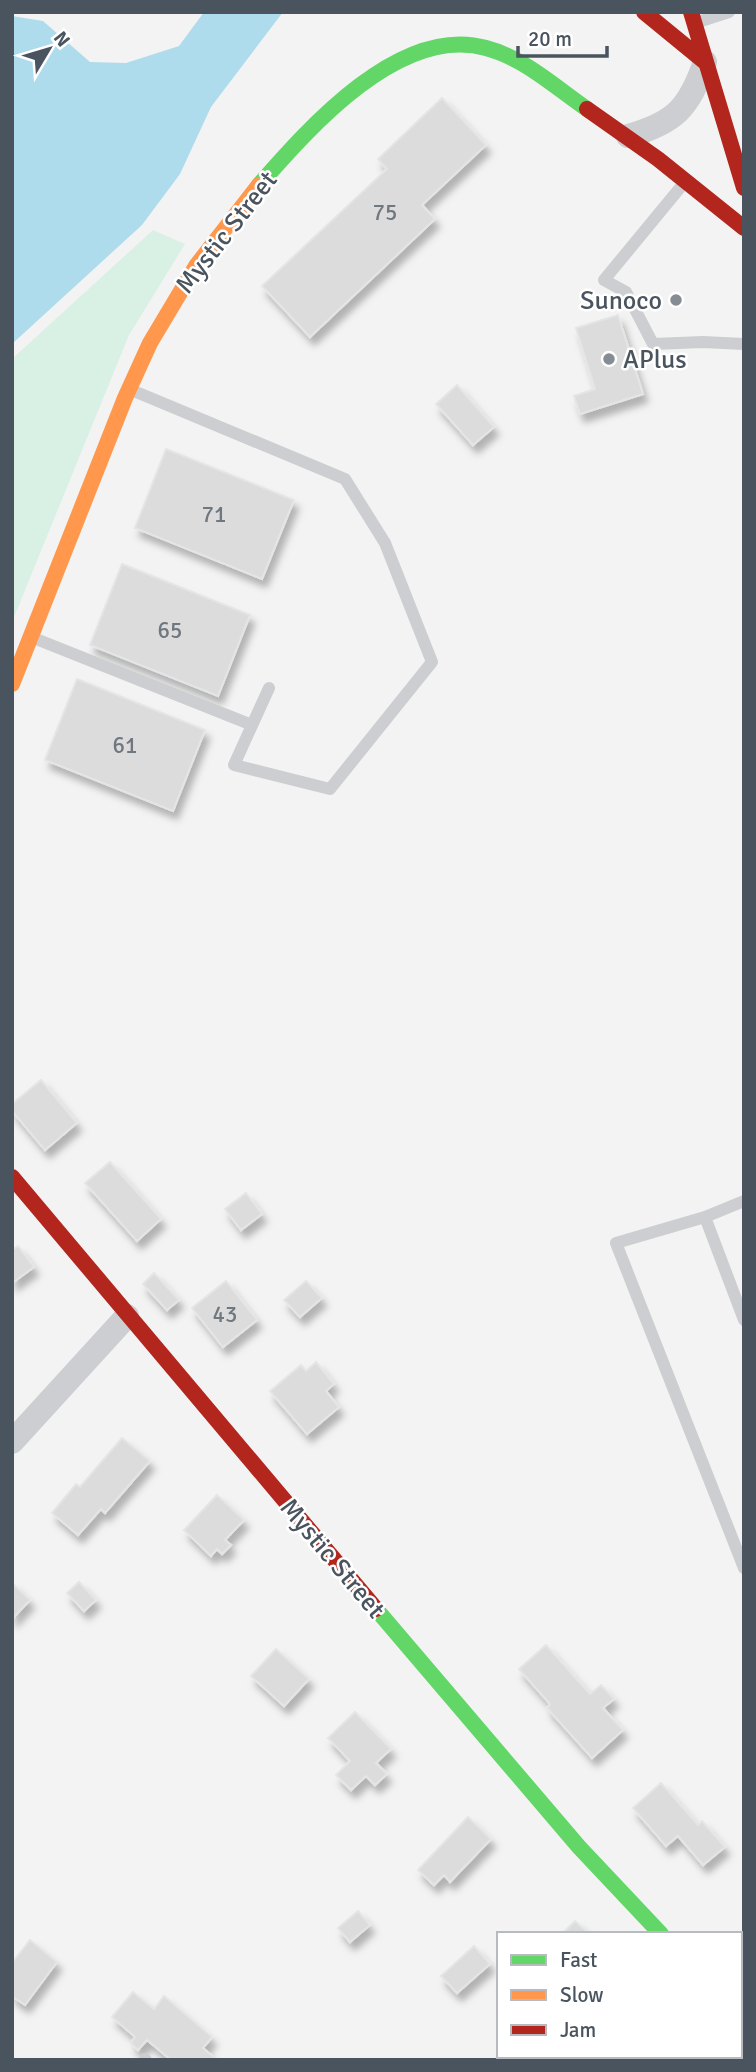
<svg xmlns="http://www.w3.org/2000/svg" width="756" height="2072" font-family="Signika,sans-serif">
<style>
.green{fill:#d9f1e4}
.water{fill:#afdced}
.building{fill:#dcdcdd;stroke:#e4e5e6;stroke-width:2;filter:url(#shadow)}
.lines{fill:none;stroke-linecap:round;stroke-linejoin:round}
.lane{stroke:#cdced1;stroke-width:12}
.street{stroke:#cdced1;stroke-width:24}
.fast{stroke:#63d668;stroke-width:16}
.slow{stroke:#ff974d;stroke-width:16}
.jam{stroke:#b3261e;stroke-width:16}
.poi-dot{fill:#858c93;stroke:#fff;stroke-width:2.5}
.labels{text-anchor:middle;stroke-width:5;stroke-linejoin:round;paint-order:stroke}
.number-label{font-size:23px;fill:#6f777f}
.street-label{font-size:26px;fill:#4a545f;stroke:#fff}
.poi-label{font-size:26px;fill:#4a545f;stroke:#fff;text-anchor:end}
</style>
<defs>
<filter id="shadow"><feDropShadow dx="4.5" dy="8" stdDeviation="3.5" flood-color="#0004"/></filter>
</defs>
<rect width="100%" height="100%" fill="#f3f3f3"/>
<path class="green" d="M153,230L185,244L129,335L12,622V359Z"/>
<path class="water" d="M204,12H283L211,107L180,174L142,225L12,344V16L43,21L90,62L126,63L179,46Z"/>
<path class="building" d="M442,98L486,145L422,205L435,219L310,337L262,286L387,169L378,159Z
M618,315L643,394L580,414L574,396L595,389L576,328Z
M457,385L494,427L473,445L436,404Z
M166,449L294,500L262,579L135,528Z
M122,564L250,615L218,696L90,645Z
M77,679L205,730L173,811L45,760Z
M41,1080L77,1123L45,1150L12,1111V1104Z
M110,1162L161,1219L137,1241L85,1183Z
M246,1193L262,1214L241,1230L225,1209Z
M18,1246L34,1267L12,1283V1250Z
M154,1273L179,1300L167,1310L143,1284Z
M226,1281L257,1320L223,1347L192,1308Z
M306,1281L322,1298L300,1317L284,1300Z
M316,1362L334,1384L326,1391L339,1407L307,1434L270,1391L301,1365L306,1371Z
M122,1438L150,1461L105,1513L101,1509L78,1535L52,1513L76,1484L80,1487Z
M217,1495L244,1520L225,1540L231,1545L222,1554L217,1549L211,1556L184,1530Z
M79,1582L96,1600L84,1611L67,1593Z
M12,1583L30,1600L12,1619Z
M546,1645L590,1694L601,1685L614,1699L603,1708L623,1730L592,1758L547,1708L550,1704L519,1669Z
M276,1649L309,1679L284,1706L251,1676Z
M355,1712L391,1749L376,1763L387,1774L375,1785L366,1776L351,1790L336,1775L350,1761L328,1738Z
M661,1783L698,1825L702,1821L725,1847L703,1865L678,1836L666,1846L633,1808Z
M468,1817L491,1839L450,1882L444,1875L434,1885L418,1870Z
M358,1911L370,1925L350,1942L338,1928Z
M575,1921L589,1934H562Z
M30,1940L57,1962L25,2005L12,1996V1963Z
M474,1946L490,1964L457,1993L441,1976Z
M133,1992L154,2009L164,1996L212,2037L203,2048L217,2060H171L147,2040L138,2050L131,2043L135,2037L112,2017Z"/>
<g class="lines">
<path class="lane" d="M695,23L729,12
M684,183L604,280L626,292L653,344L703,342L744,344
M129,389L345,479L385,543L432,662L330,789L234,765L269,688
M31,637L252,725
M744,1201L705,1217L616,1243L744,1568
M705,1217L744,1320
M145,2059L146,2060"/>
<path class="street" d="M628,136C675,123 689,108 705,62
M12,1442L127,1316
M740,2013L744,2017"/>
<path class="fast" d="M259,185C309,128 400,24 486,48C524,58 555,87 587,109
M376,1609L579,1847L661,1934"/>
<path class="slow" d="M12,684L125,398L150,343L196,266L259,185"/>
<path class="jam" d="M644,12L705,62
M691,12L744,188
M587,109L658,159L744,228
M12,1177L376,1609"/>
</g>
<g class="poi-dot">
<circle cx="676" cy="300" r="7"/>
<circle cx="609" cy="359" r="7"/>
</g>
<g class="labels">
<g class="number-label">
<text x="385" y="220">75</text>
<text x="214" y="522">71</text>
<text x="170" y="638">65</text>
<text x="125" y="753">61</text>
<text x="225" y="1322">43</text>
</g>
<g class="street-label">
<text transform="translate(226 232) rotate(-52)" y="9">Mystic Street</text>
<text transform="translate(333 1558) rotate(50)" y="9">Mystic Street</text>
</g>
<g class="poi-label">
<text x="662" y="309">Sunoco</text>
<text x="623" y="368" text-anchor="start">APlus</text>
</g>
</g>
<rect width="756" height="2072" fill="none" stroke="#4a545f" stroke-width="28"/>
<rect x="497" y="1932" width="245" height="126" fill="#ffffff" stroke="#b7bbbf" stroke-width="2"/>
<rect x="511" y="1955" width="35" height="10" fill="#63d668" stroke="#b7bbbf" stroke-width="2"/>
<text x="560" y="1967" font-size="21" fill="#4a545f">Fast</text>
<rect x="511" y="1990" width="35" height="10" fill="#ff974d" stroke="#b7bbbf" stroke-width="2"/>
<text x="560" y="2002" font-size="21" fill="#4a545f">Slow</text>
<rect x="511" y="2025" width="35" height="10" fill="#b3261e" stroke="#b7bbbf" stroke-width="2"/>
<text x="560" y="2037" font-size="21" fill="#4a545f">Jam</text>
<g transform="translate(49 49) rotate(52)" stroke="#ffffff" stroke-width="5" paint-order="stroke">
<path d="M0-5L12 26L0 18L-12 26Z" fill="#4a545f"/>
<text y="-10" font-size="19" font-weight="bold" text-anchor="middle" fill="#4a545f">N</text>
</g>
<path d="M518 46v10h89v-10" fill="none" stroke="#4a545f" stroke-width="3.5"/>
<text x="528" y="46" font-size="21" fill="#4a545f" stroke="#ffffff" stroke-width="5" paint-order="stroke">20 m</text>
</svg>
